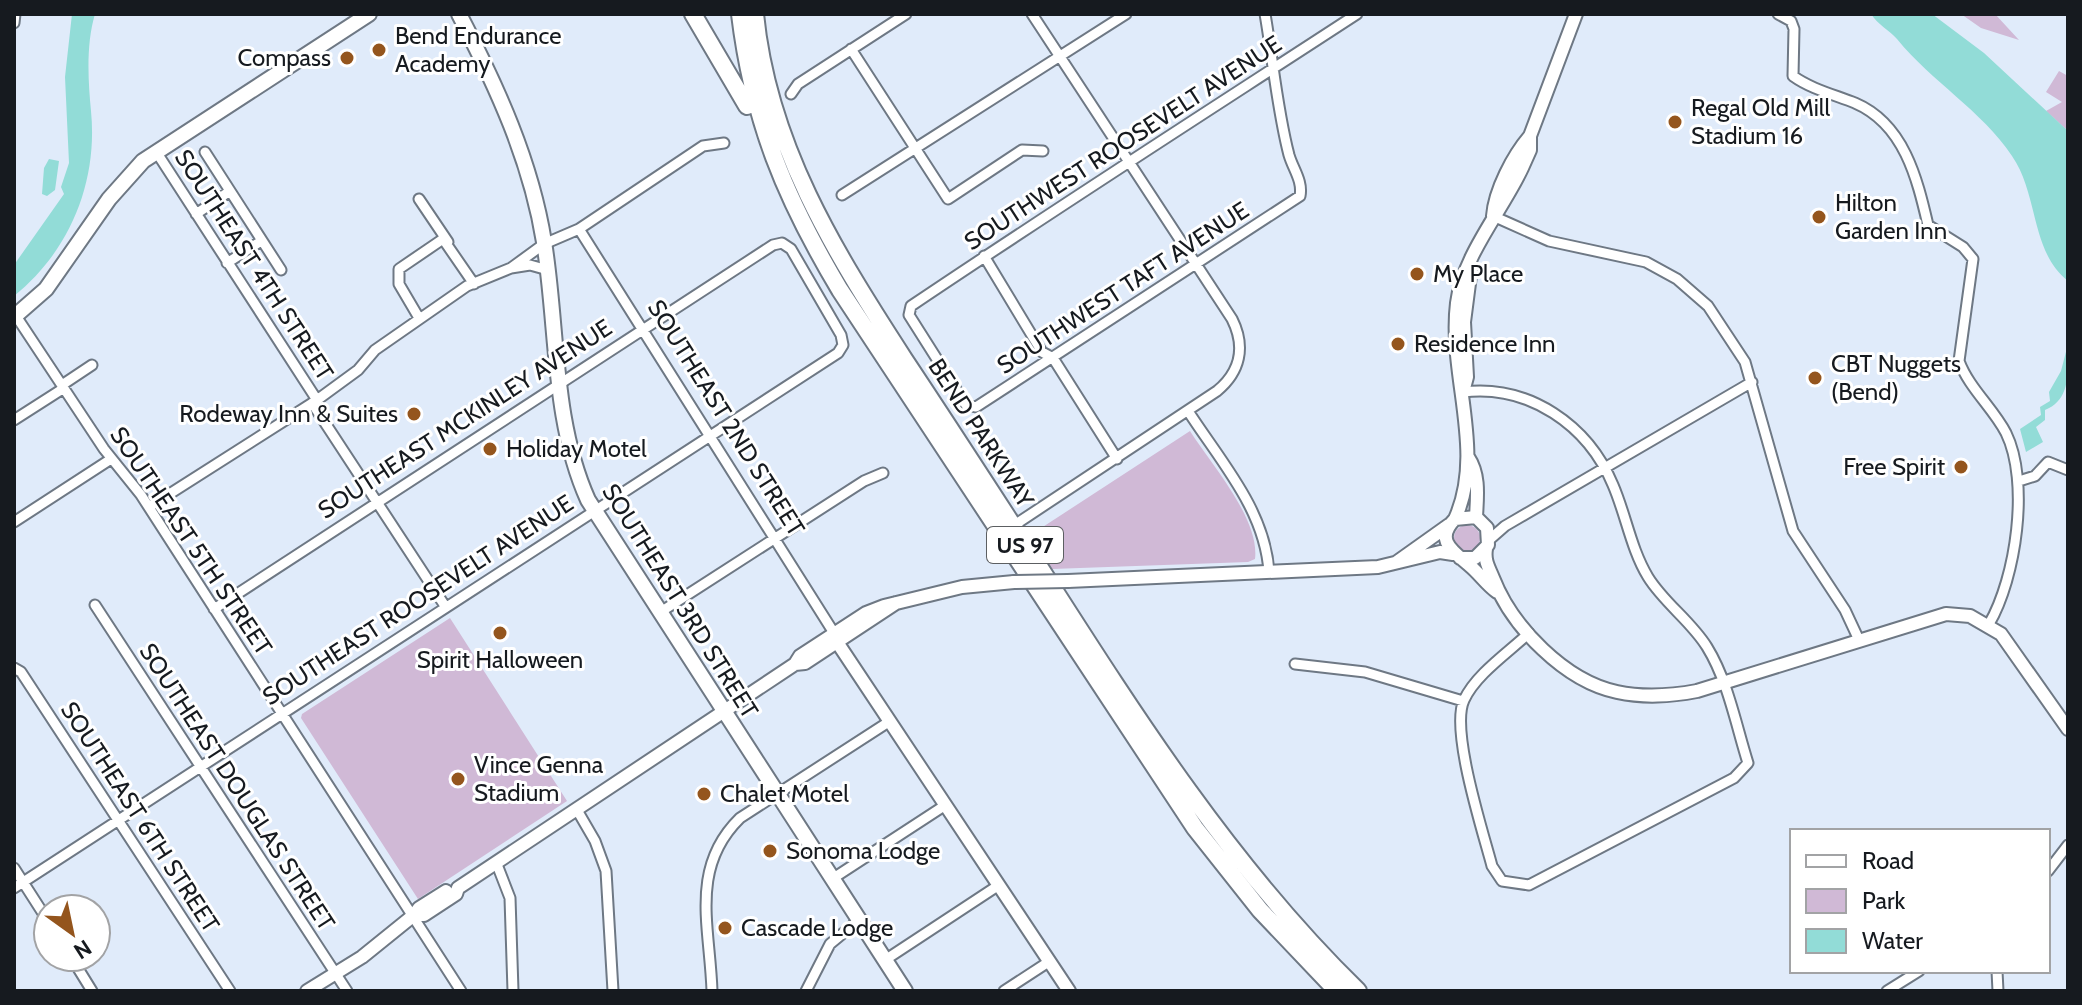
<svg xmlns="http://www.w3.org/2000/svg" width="2082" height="1005" font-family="Cabin,sans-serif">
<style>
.green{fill:#d0b9d6}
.water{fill:#92dcd7}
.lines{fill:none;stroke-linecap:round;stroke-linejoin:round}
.minor-casing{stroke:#6e7884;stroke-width:13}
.tertiary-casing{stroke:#6e7884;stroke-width:16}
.primary-casing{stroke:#6e7884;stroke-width:18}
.trunk-casing{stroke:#6e7884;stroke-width:20}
.minor{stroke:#fff;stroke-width:9}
.tertiary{stroke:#fff;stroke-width:12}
.primary{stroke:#fff;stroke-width:14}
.trunk{stroke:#fff;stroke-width:16}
.tertiary-bridge-casing{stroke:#6e7884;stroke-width:16;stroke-linecap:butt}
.tertiary-bridge{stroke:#fff;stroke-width:12}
.poi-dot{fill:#94551d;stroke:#fff;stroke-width:3}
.labels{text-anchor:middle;stroke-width:6;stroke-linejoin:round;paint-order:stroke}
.shield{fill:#fff;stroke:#5c5f62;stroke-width:2}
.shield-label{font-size:22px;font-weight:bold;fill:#161a1f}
.poi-label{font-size:24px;fill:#161a1f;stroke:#fff;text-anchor:start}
.street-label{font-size:24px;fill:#161a1f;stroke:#fff}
</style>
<rect width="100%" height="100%" fill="#e0ebfa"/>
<path class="green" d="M1961,14H1995L2019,40L1981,28Z
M2059,71L2068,76V131L2046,111L2062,102L2046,92Z
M1190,431C1211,464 1260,519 1255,559L1248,562L1052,569L1032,534Z
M1454 538a13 13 0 1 1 26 0a13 13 0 1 1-26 0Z
M450,618L567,801L418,899L301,718L302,714Z"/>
<path class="water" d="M72,14H95C86,44 88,80 91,111C98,182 70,251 14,296V265L64,194L61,187L69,163L65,77Z
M1871,14H1932L1984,53L2068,131V281C2030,251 2039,195 2012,156C1981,110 1932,82 1897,39C1889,30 1878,25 1871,14Z
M49,159L59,161L55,190L47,196L42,194L44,168Z
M2068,344C2068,368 2072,400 2045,410V420L2036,427L2043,442L2026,452L2020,429L2041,415L2040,407L2050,401L2049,392L2061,371Z"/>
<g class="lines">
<defs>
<path id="minor" d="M1265,14C1273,60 1277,109 1289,155C1293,169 1303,181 1300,196L976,407L966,405L909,315L911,306C1058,207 1208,111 1357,14
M1778,14L1791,21L1794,29L1793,76C1811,89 1835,95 1855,103C1904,124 1917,178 1928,225L1963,247L1973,259L1959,361C1969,388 1993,408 2006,433C2030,482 2016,578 1989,624
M14,23L15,14
M851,49L948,199L1022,150L1043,151
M791,94L798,84L906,14
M205,152L281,270
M157,153L317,400
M842,195L1126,14
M419,199L448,242
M196,214L230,191
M1493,216L1549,241L1646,262L1677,279L1708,306L1745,362L1793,531L1845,610L1859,640
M579,229L834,633
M984,256L1042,352L1053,358L1117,459
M227,263L261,241
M511,268L544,244L579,229L703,146L724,143
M16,316L104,449L141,495L461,991
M419,318L399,284V269L443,239L474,284
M62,385L92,365
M1463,392C1529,384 1588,425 1613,485C1626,515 1631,549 1648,577C1664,603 1691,621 1707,647C1728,681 1736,725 1748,763L1734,778L1529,885L1502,881L1492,866C1483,832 1450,730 1464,700C1476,674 1509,652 1529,633
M312,403L445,606
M1188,411C1221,462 1265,510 1269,572
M14,420L64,388
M2019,481L2035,476L2048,462L2068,470
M149,507L317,400L358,370L375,350L467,286L511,268L530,265L548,270
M14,522L111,459
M1013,526L1217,391C1240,372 1246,347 1232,319L1032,14
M1489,540L1505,526L1752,382
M95,605L347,991
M659,613L864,481L883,473
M1295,664L1365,672L1463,701
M14,668L21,672L230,991
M577,810L595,841L606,871L613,991
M496,862L510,898L513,991
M14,868L48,921
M2048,871L2068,845
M832,879L944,806
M14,888L838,353L843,345L841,335L791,249L782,243L773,245L214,609
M71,957L92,991
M885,960L999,885
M1997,971L1998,991
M712,991C710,927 689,868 740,818L887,723
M806,991L830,944L859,920
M1004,991L1050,961
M1887,991L1919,971"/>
<path id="tertiary" d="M1493,216C1495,190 1513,156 1530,136
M1463,392L1467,377L1464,322L1471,268
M1468,457C1480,475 1477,497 1476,517
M1455,519C1486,450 1448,376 1457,303C1463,255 1502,211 1522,168L1530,150V136L1576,14
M1486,549C1484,561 1489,568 1493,578C1512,627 1565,681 1617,692C1645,698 1670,696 1697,691L1946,614L1970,616L2001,634L2068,729
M1460,558H1475L1488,545L1487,528L1476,517L1455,519C1434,540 1453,551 1469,565C1479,573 1486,584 1497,592
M1397,562L1449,525
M1068,581L1378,567L1440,552L1453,554
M837,642L1069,991
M795,664L800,656L866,613L884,606L962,587L1014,582
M414,915H424L456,894L458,888L795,664L805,663L896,603
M307,991L362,957L414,915L419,908L446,891"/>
<path id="primary" d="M459,14C497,87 531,161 544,242C558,328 552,420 588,500L905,991
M14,317L46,289L109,199L143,161L369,14"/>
<path id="trunk" d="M693,14L747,106
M740,14C753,121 785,198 840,290L1195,828L1260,910L1337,991
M755,14C768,145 834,251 904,359C940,413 975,467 1010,521C1115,684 1218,855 1358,991"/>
</defs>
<use href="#minor" class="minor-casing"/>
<use href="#tertiary" class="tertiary-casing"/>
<use href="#primary" class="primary-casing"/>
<use href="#trunk" class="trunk-casing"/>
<use href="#minor" class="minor"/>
<use href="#tertiary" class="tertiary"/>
<use href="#primary" class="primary"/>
<use href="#trunk" class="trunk"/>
<defs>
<path id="tertiary-bridge" d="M1014,582L1068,581"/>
</defs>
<use href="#tertiary-bridge" class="tertiary-bridge-casing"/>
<use href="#tertiary-bridge" class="tertiary-bridge"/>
</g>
<g class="poi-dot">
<circle cx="379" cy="50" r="8"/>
<circle cx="347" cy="58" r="8"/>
<circle cx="1675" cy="122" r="8"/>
<circle cx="1819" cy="217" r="8"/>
<circle cx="1417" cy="274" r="8"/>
<circle cx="1398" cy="344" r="8"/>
<circle cx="1815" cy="378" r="8"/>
<circle cx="414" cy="414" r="8"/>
<circle cx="490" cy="449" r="8"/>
<circle cx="1961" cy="467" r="8"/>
<circle cx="500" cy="633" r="8"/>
<circle cx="458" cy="779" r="8"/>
<circle cx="704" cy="794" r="8"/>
<circle cx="770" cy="851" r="8"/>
<circle cx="725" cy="928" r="8"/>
</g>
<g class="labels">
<rect class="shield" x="987" y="527" width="76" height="36" rx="6"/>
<g class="shield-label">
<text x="1025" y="553">US 97</text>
</g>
<g class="poi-label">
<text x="395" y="44">Bend Endurance<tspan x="395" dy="28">Academy</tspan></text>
<text x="331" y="66" text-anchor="end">Compass</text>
<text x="1691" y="116">Regal Old Mill<tspan x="1691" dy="28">Stadium 16</tspan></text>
<text x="1835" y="211">Hilton<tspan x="1835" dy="28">Garden Inn</tspan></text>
<text x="1433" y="282">My Place</text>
<text x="1414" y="352">Residence Inn</text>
<text x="1831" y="372">CBT Nuggets<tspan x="1831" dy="28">(Bend)</tspan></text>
<text x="398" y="422" text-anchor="end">Rodeway Inn &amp; Suites</text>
<text x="506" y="457">Holiday Motel</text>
<text x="1945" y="475" text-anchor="end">Free Spirit</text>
<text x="500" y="668" text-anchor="middle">Spirit Halloween</text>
<text x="474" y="773">Vince Genna<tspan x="474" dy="28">Stadium</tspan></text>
<text x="720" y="802">Chalet Motel</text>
<text x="786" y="859">Sonoma Lodge</text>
<text x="741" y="936">Cascade Lodge</text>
</g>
<g class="street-label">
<text transform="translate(1123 143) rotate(-33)" y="8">SOUTHWEST ROOSEVELT AVENUE</text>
<text transform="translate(254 265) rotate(57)" y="8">SOUTHEAST 4TH STREET</text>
<text transform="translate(1123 288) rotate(-33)" y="8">SOUTHWEST TAFT AVENUE</text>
<text transform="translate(726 418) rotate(58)" y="8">SOUTHEAST 2ND STREET</text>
<text transform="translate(465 419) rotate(-33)" y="8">SOUTHEAST MCKINLEY AVENUE</text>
<text transform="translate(981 433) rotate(57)" y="8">BEND PARKWAY</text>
<text transform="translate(191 541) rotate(56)" y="8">SOUTHEAST 5TH STREET</text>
<text transform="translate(418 600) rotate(-33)" y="8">SOUTHEAST ROOSEVELT AVENUE</text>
<text transform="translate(680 601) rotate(58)" y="8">SOUTHEAST 3RD STREET</text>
<text transform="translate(237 787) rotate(57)" y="8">SOUTHEAST DOUGLAS STREET</text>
<text transform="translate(140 817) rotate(57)" y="8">SOUTHEAST 6TH STREET</text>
</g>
</g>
<rect width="2082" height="1005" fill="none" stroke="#161a1f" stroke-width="32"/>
<rect x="1790" y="829" width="260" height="144" fill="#ffffff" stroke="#a2a3a5" stroke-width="2"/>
<rect x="1806" y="855" width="40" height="12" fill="#ffffff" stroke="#a2a3a5" stroke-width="2"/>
<text x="1862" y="869" font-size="24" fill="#161a1f">Road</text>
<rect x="1806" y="889" width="40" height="24" fill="#d0b9d6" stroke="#a2a3a5" stroke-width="2"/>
<text x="1862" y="909" font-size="24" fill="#161a1f">Park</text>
<rect x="1806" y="929" width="40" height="24" fill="#92dcd7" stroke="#a2a3a5" stroke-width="2"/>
<text x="1862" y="949" font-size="24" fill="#161a1f">Water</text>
<g transform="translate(72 933) rotate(147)"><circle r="38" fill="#ffffff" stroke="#a2a3a5" stroke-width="2"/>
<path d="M0-6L14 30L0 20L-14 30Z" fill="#94551d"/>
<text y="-12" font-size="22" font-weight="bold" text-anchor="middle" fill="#161a1f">N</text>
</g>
</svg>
